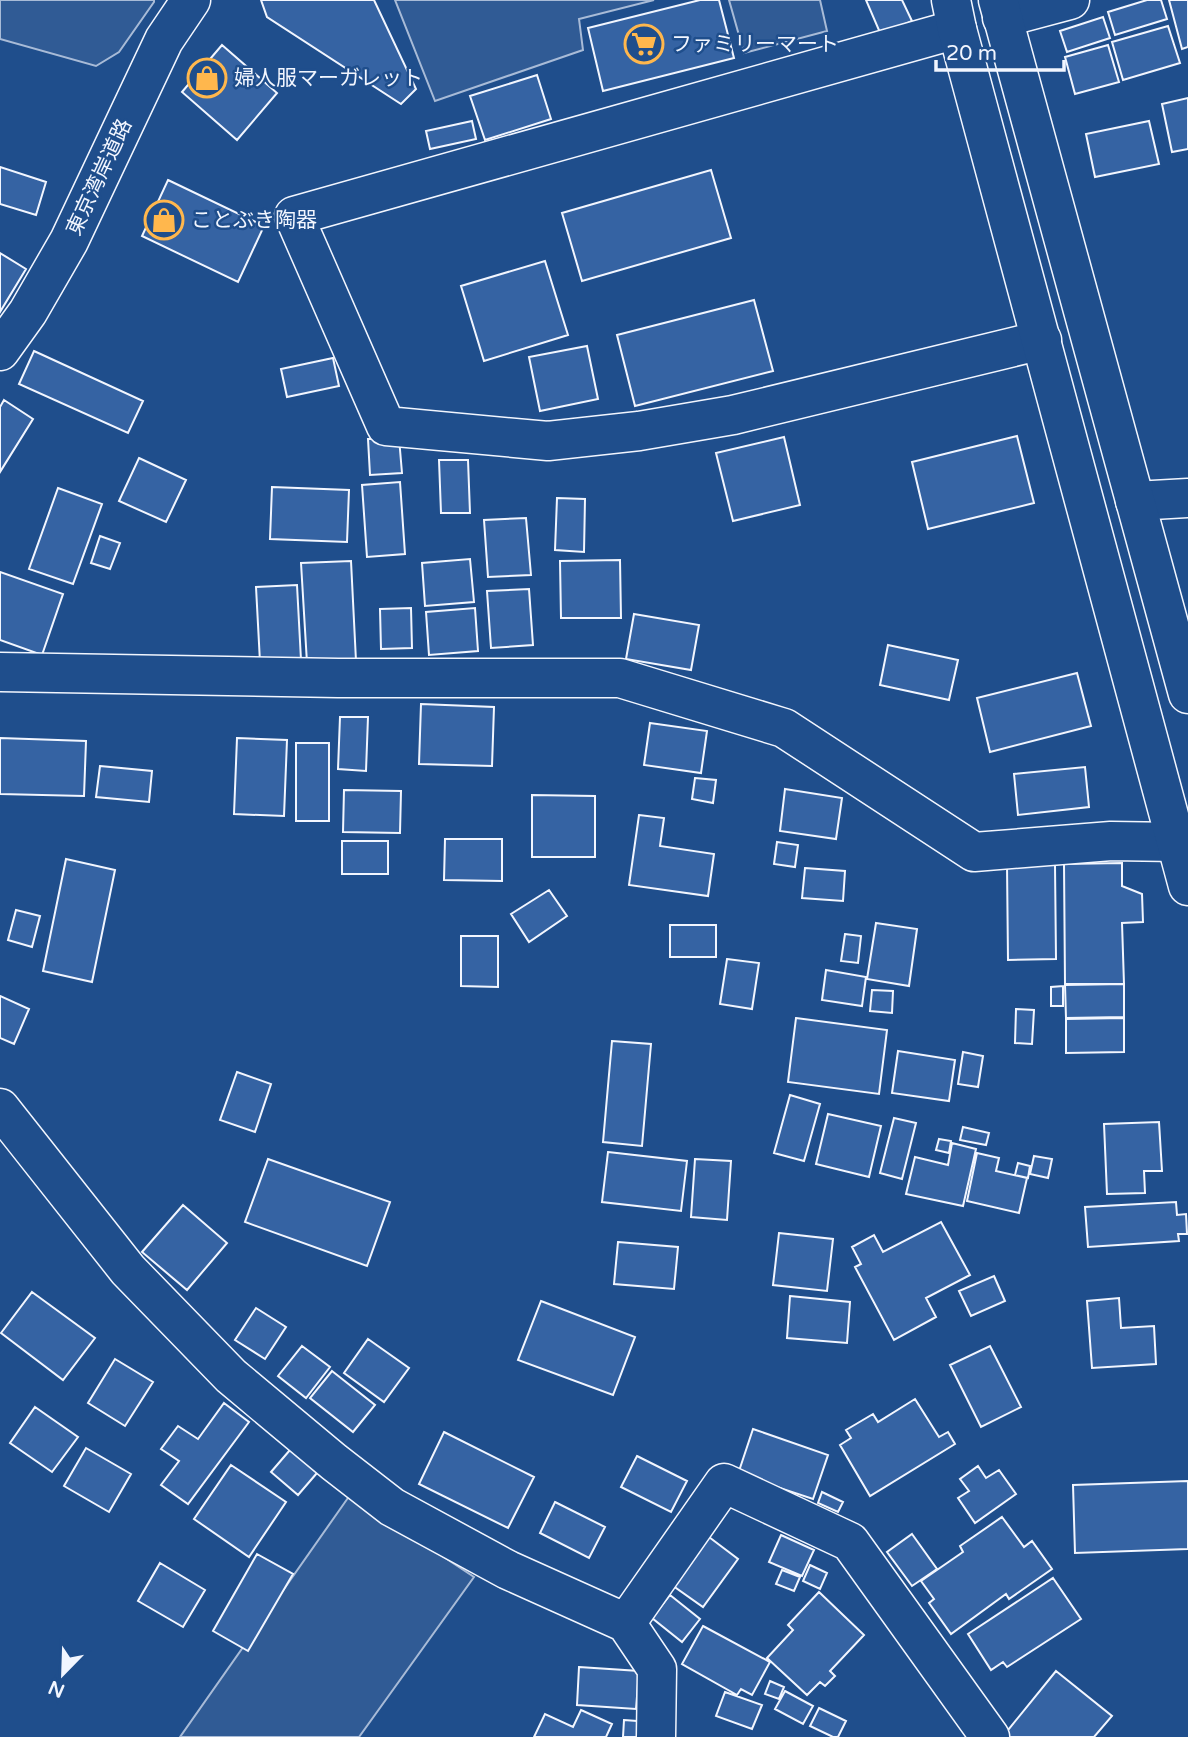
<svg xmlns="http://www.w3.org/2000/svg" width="1188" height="1737" font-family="'Varela Round','Noto Sans JP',sans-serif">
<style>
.built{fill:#305b95;stroke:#a8bbd7;stroke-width:2}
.building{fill:#3563a3;stroke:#f2f6ff;stroke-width:2}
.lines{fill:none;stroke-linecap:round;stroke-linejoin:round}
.street-casing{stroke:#f2f6ff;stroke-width:41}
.secondary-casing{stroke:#f2f6ff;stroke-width:41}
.highway-casing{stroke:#f2f6ff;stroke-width:41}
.street{stroke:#1f4e8c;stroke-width:38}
.secondary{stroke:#1f4e8c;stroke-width:38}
.highway{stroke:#1f4e8c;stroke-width:38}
.labels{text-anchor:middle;stroke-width:5;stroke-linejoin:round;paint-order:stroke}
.poi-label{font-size:21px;fill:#f2f6ff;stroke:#1f4e8c;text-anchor:start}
.street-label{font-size:21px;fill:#f2f6ff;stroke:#1f4e8c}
</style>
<rect width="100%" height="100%" fill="#1f4e8c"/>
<path class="built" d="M0,0H154V2L119,52L96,66L0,39Z
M395,0H654L579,19L583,50L435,101Z
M729,0H820L827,31L744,53Z
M350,1495L474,1577L359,1737H180Z"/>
<path class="building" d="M261,0H374L416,89L401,104L267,17Z
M700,0H719L734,58L603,91L588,28Z
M866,0H902L912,21L881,35Z
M1147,0H1161L1167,19L1115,35L1108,12Z
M1169,0H1188V47L1182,49Z
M1103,17L1110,38L1067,52L1060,31Z
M1168,26L1180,63L1123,80L1112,42Z
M222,45L277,93L237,140L182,92Z
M1108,45L1119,82L1075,94L1065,57Z
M537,75L551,119L485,140L470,96Z
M1188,98V149L1172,152L1162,104Z
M472,121L476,139L430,149L426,131Z
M1149,121L1159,164L1095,177L1086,134Z
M0,167L46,182L36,215L0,204Z
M711,170L731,238L582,281L562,213Z
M168,180L264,226L238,282L142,236Z
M0,253L26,269L0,312Z
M545,261L568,335L484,361L461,286Z
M754,300L773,371L635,406L617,335Z
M587,346L598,399L540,411L529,357Z
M34,351L143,401L128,433L19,384Z
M333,358L339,386L287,397L281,369Z
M4,400L33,419L0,472V407Z
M1017,436L1034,503L928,529L912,462Z
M784,437L800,505L733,521L716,453Z
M399,438L402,473L370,475L368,439Z
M139,458L186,480L166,522L119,501Z
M439,460H468L470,513H441Z
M400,482L405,554L367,557L362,485Z
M272,487L349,490L347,542L270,539Z
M58,488L102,504L73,584L29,569Z
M557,498L585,499L584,552L555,550Z
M526,518L531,575L488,577L484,520Z
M100,536L120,543L110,569L91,563Z
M470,559L474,602L425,606L422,563Z
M620,560L621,618H561L560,561Z
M351,561L356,661L307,663L301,563Z
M0,572L63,594L42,655L0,640Z
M297,585L301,660L260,662L256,587Z
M529,589L533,645L491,648L487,591Z
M411,608L412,648L381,649L380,609Z
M475,608L478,651L429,655L426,612Z
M634,614L699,625L691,670L626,659Z
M888,645L958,660L949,700L880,685Z
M1077,673L1091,726L990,752L977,698Z
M421,704L494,707L492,766L419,764Z
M340,717H368L366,771L338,769Z
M650,723L707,731L701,773L644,765Z
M0,738L86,741L84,796L0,794Z
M237,738L287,740L284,816L234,814Z
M296,743H329V821H296Z
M100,766L152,771L149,802L96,797Z
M1085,767L1089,807L1018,815L1014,774Z
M695,778L716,780L713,803L692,799Z
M785,789L842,798L836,839L780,831Z
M344,790L401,791L400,833L343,832Z
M532,795L595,796V857H532Z
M639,815L664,818L660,846L714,854L708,896L629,885Z
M445,839H502V881L444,880Z
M342,841H388V874H342Z
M777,842L798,845L795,867L774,864Z
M66,859L115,870L92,982L43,971Z
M1122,863V886L1142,894L1143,922L1122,923L1124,984H1065L1064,864Z
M1007,865H1055L1056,959L1008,960Z
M805,868L845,871L843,901L802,898Z
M549,890L567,916L529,942L511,914Z
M16,910L40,916L32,947L8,940Z
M876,923L917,929L909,986L867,979Z
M670,925H716V957H670Z
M845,934L861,936L858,963L841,961Z
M461,936H498V987L461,986Z
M727,959L759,963L752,1009L720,1004Z
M826,970L866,977L862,1006L822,1000Z
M1124,984V1017L1066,1018L1065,985Z
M1063,986V1006H1051V987Z
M872,990L893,991L892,1013L870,1011Z
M0,996L29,1009L14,1044L0,1038Z
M1016,1009L1034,1010L1032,1044L1015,1043Z
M796,1018L887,1030L879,1094L788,1082Z
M1124,1018V1052L1066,1053V1019Z
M612,1041L651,1044L642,1146L603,1142Z
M898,1051L955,1060L949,1101L892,1093Z
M963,1052L983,1056L978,1087L958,1084Z
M237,1072L271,1084L255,1132L220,1120Z
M790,1095L820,1104L804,1161L774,1153Z
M828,1114L881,1126L869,1177L816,1164Z
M894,1118L916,1123L902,1179L880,1173Z
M1159,1122L1162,1171H1144L1145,1193L1107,1194L1104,1124Z
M963,1127L989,1133L986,1145L960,1140Z
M939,1139L951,1141L949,1153L936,1150Z
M952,1143L976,1149L963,1206L906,1194L915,1157L948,1165Z
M608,1152L687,1161L681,1211L602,1202Z
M977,1153L999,1158L996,1171L1027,1178L1019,1213L967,1201Z
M1034,1156L1052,1159L1048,1178L1030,1174Z
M268,1159L390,1202L367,1266L245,1222Z
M695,1159L731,1161L727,1220L691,1217Z
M1018,1163L1030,1166L1028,1178L1015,1175Z
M1176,1202L1177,1215L1186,1214L1187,1234H1178L1179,1241L1088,1247L1085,1207Z
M183,1205L227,1243L187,1290L142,1252Z
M941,1222L970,1275L926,1298L936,1317L894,1340L855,1267L861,1264L852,1247L874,1235L883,1252Z
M779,1233L833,1239L827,1291L773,1285Z
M618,1242L678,1247L674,1289L614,1284Z
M994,1276L1005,1301L971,1316L959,1291Z
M32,1292L95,1338L63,1380L1,1333Z
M790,1296L850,1302L847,1343L787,1338Z
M1119,1298L1121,1328L1154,1326L1156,1364L1092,1368L1087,1301Z
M541,1301L635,1337L613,1395L518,1360Z
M256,1308L286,1327L265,1359L235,1340Z
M368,1339L409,1368L384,1402L344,1373Z
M302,1346L330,1367L306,1398L278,1376Z
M990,1346L1021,1407L981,1427L950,1365Z
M115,1359L153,1382L125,1426L88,1403Z
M332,1371L375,1405L353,1432L310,1398Z
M915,1399L939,1437L948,1432L955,1444L870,1496L840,1445L851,1438L846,1430L873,1414L878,1422Z
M224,1403L249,1422L188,1504L161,1485L179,1461L161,1449L178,1426L198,1439Z
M35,1407L78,1437L52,1472L10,1443Z
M753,1429L828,1455L813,1499L738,1474Z
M444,1432L534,1477L508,1528L419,1484Z
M296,1443L323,1466L298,1495L271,1472Z
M86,1448L131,1474L109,1512L64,1486Z
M637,1456L687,1481L671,1512L621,1487Z
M231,1465L286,1502L249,1557L194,1519Z
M978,1466L986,1478L999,1470L1016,1494L975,1523L958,1498L969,1491L960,1479Z
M1188,1481V1549L1075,1553L1073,1485Z
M822,1492L843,1502L838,1512L818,1503Z
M555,1502L605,1527L589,1558L540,1533Z
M1002,1517L1024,1547L1032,1541L1052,1569L1009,1599L1006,1594L951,1634L929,1603L934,1599L921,1581L963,1552L960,1546Z
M705,1534L738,1559L703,1607L669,1583Z
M912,1534L937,1569L912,1586L887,1552Z
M781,1535L814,1550L802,1576L769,1562Z
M257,1554L293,1574L248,1651L213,1631Z
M160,1563L205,1590L183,1627L138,1601Z
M810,1565L827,1573L820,1589L803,1581Z
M782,1570L800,1577L794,1591L776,1584Z
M1053,1578L1081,1619L1007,1667L1003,1662L991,1670L968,1634Z
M819,1592L864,1635L830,1671L835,1676L825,1686L820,1682L807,1695L767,1658L793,1630L788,1625Z
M670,1595L700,1619L682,1642L652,1618Z
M703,1626L770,1662L752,1695L741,1689L737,1695L682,1664Z
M579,1667L639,1671L636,1709L577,1705Z
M1056,1671L1112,1716L1094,1737H1006L1004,1735Z
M770,1681L784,1687L779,1699L765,1694Z
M785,1691L813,1706L803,1724L775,1709Z
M725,1692L762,1705L752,1729L716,1716Z
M819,1708L846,1721L838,1737H833L810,1726Z
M581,1710L612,1724L606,1737H534L545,1714L573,1727Z
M624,1720L650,1722L649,1737H623Z"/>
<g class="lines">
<defs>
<path id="street" d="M1002,18L1070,0
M957,29L294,216L386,426L548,441L639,431L733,415L1042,340
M1135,501L1188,498
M0,672L338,678H620L784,728L974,852L1111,841L1177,842
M0,1108L128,1270L231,1376L334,1462L392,1507L508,1570L626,1623L657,1669L656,1737
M626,1623L724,1483L850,1542L990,1737"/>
<path id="secondary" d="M951,0L957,29L1188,886
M998,0L1188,694"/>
<path id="highway" d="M0,351L28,312L69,241L164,40L191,0"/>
</defs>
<use href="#street" class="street-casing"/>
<use href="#secondary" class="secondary-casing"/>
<use href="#highway" class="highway-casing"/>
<use href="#street" class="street"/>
<use href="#secondary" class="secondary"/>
<use href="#highway" class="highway"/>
</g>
<defs>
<symbol id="supermarket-ring" viewBox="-11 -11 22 22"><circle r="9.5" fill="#1f4e8c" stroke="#ffb74d" stroke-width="1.5"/><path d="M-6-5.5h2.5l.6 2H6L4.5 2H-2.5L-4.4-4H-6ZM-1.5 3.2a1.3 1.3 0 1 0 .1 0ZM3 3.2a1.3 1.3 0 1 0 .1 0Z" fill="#ffb74d"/></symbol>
<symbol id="shop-ring" viewBox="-11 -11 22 22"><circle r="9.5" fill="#1f4e8c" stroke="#ffb74d" stroke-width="1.5"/><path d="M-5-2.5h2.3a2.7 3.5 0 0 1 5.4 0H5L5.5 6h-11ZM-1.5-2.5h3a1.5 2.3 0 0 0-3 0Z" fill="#ffb74d"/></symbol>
</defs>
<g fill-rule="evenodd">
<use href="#supermarket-ring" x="622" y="22" width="44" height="44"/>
<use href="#shop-ring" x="185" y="56" width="44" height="44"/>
<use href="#shop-ring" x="142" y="198" width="44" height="44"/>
</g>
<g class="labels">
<g class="poi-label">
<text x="671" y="51">ファミリーマート</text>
<text x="234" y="85">婦人服マーガレット</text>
<text x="191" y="227">ことぶき陶器</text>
</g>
<g class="street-label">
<text transform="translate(99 177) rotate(-65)" y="7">東京湾岸道路</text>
</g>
</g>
<g transform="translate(63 1674) rotate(203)" stroke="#1f4e8c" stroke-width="5" paint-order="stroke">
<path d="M0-5L12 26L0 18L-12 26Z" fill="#f2f6ff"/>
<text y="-10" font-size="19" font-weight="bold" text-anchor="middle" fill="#f2f6ff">N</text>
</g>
<path d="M936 60v10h128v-10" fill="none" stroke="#f2f6ff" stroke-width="3.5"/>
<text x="946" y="60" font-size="21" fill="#f2f6ff" stroke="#1f4e8c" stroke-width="5" paint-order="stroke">20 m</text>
</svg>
